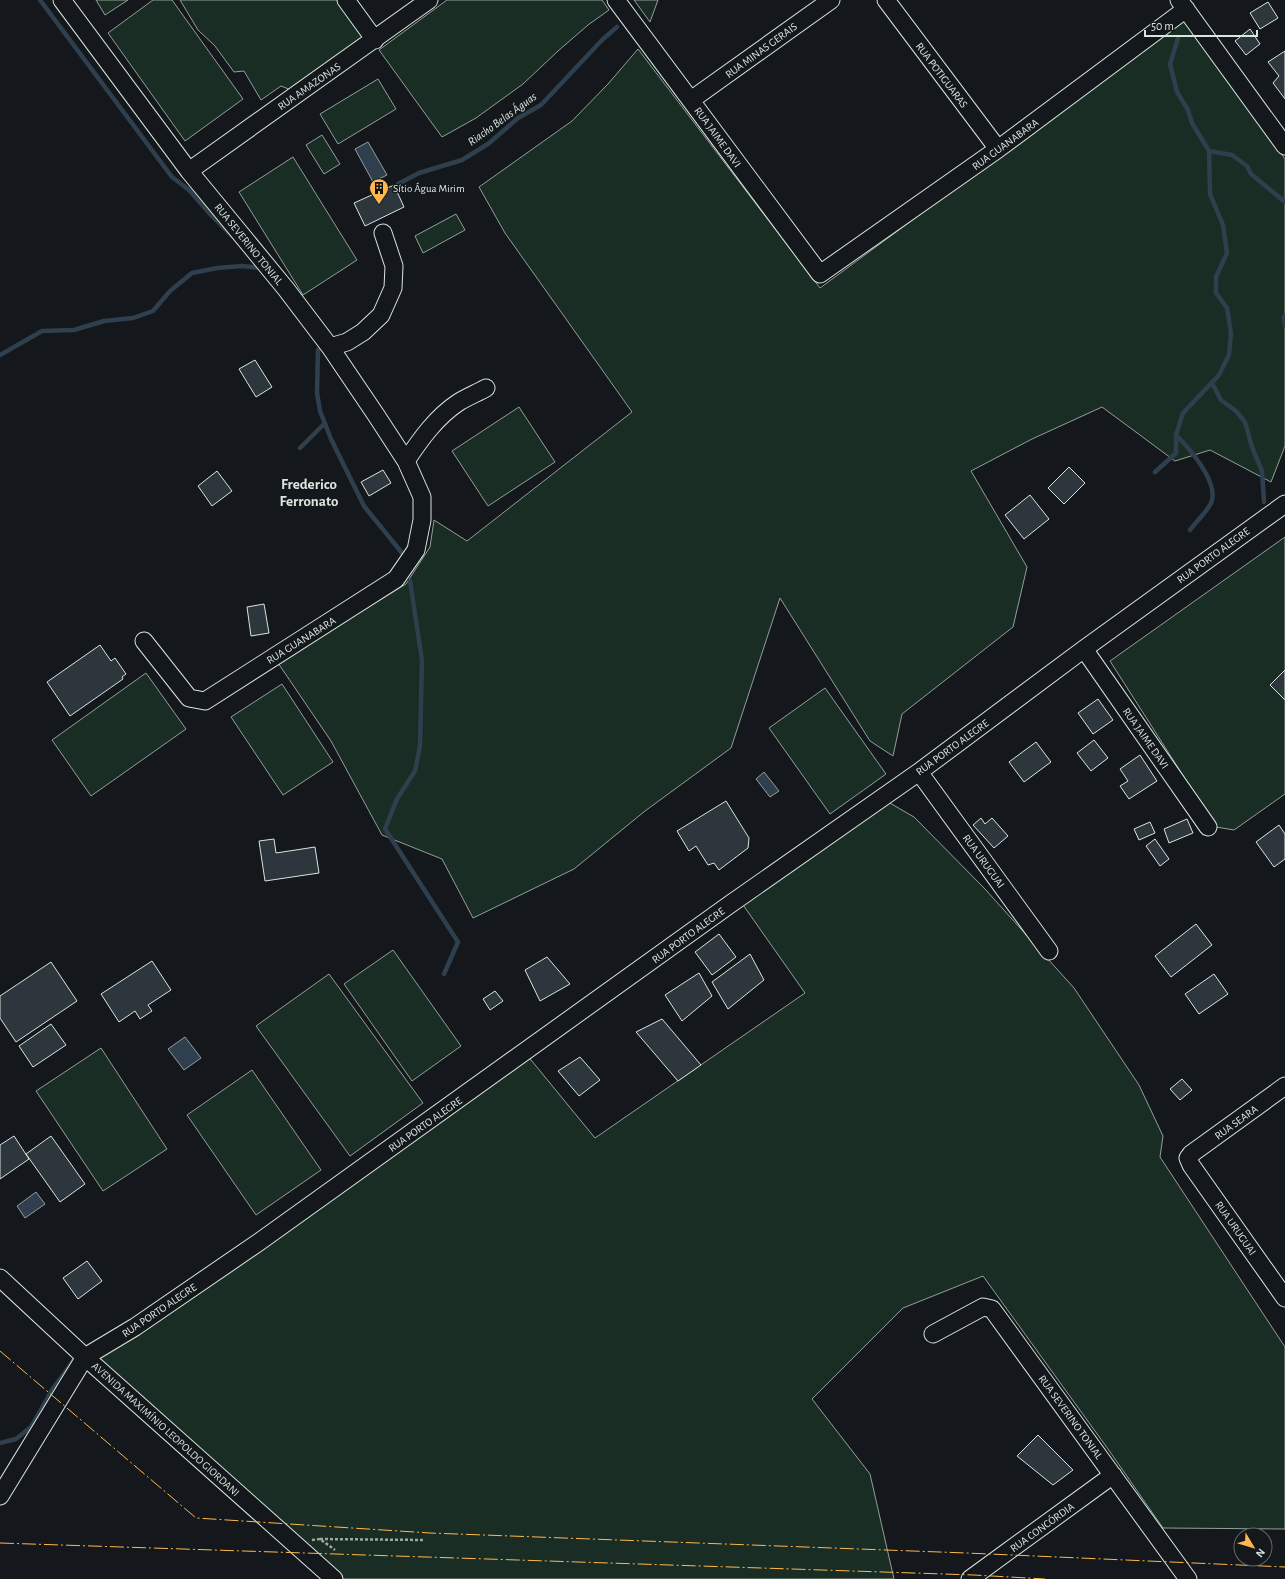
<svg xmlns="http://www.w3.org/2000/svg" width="1285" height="1579" font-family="'Alegreya Sans',sans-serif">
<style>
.green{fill:#1a2d24;stroke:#939e99}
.water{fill:#2f3f4d;stroke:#939e99}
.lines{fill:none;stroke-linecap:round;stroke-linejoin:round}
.stream{stroke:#2f3f4d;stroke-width:4.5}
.building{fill:#2c363c;stroke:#d8e6dc}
.minor-casing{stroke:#d8e6dc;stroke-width:19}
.path{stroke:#9da8a2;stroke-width:2.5;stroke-dasharray:3 2;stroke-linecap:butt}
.minor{stroke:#14181c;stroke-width:17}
.power{stroke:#ffb74d;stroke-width:1;stroke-dasharray:14 3 2 3;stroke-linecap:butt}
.labels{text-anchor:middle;stroke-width:3;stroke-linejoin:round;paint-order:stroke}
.street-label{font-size:11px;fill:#d8e6dc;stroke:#14181c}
.poi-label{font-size:11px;fill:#d8e6dc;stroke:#14181c;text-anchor:start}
.water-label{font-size:12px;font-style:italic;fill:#d8e6dc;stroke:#14181c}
.district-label{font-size:15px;font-weight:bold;fill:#d8e6dc;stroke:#14181c}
</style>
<rect width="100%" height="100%" fill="#14181c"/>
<path class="green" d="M96,0H128L105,15Z
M153,0H172L243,99L185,141L108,33Z
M180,0H352L375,30L291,90L281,86L261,100L244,71L234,72L215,46L198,30Z
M447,0H602L609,10L588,25L558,51L523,84L476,118L442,137L379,50Z
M635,0H658L650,22L634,0Z
M1187,18L1285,159V446L1271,482L1210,450L1175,461L1102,407L1032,439L971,471L1027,567L1013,627L902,714L893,756L870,741L780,598L731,748L645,811L574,869L473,918L442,859L382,835L331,741L278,663L406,584L430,547L434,520L467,541L632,412L505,233L479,187L572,121L608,84L638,49L820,288Z
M378,79L396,109L338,144L320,114Z
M322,135L340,164L324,174L306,145Z
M293,157L357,260L303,295L239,192Z
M456,214L465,230L423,253L415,236Z
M519,407L555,462L488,506L452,451Z
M1285,537V794L1234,830L1216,827L1110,661Z
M146,673L186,729L91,796L52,740Z
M282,684L333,762L283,795L231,717Z
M825,688L886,774L830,814L769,728Z
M876,795L914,817L985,889L1074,988L1139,1085L1163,1136L1160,1157L1285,1347V1529L1163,1528L1108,1449L983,1276L903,1308L812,1399L870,1474L894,1579H334L74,1360L522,1049L595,1138L805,993L736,895Z
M393,950L461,1046L412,1081L344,984Z
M329,974L423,1103L350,1156L256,1026Z
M101,1048L167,1149L103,1191L36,1091Z
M252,1070L321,1170L256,1215L187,1115Z"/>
<path class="water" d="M368,142L387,175L373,182L355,149Z
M764,772L779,791L770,797L756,779Z
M185,1037L201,1058L184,1070L168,1049Z
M36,1192L45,1204L25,1218L17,1206Z"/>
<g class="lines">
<path class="stream" d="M40,0L172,177L189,190L211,215L232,236
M1209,151L1232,155L1247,166L1251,174L1285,202
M398,184L419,173L462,160L488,144L518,118L541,105L602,40L617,27
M1285,316L1284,317L1285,325
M318,350L317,393L320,411L331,439L364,506L402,553
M0,355L42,331L74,330L104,321L133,318L153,311L170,291L192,273L217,268L242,266L262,268
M1212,383L1221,400L1236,411L1245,422L1252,447L1262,471L1264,502
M1176,435C1189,448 1220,483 1211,503C1206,513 1196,522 1190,530
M300,448L325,423
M1155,472L1176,453V435L1183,413L1219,375L1229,355L1231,333L1227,308L1216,293V277L1227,253L1223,225L1210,194L1209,151L1192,123L1188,110L1177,92L1170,64L1178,38
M410,581L422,660L420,746L415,771L397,799L385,829L458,942L444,974
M0,1443L16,1439L31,1427L52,1390L73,1361"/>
</g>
<path class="building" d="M1268,2L1278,18L1260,29L1250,13Z
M1250,29L1260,44L1246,55L1235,41Z
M1285,51V99L1273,83L1279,76L1268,62Z
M394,185L404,207L365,226L354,203Z
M255,360L272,387L256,397L239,369Z
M1069,467L1085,483L1064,504L1048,488Z
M383,470L391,483L369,496L361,482Z
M217,471L232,491L212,506L198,486Z
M1030,495L1049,519L1024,539L1005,515Z
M264,604L269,633L251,636L247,607Z
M100,645L111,661L115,658L126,674L122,677L123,679L70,716L47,682Z
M1285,670V700L1270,685Z
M1098,699L1113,720L1093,734L1078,713Z
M1094,740L1108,758L1091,771L1077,753Z
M1036,742L1051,762L1024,782L1009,762Z
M1140,755L1157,781L1129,799L1120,786L1128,781L1120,769Z
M726,801L749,838L748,848L719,870L714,863L708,865L696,846L689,851L677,831Z
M981,818L985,824L992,818L1008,836L994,848L973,825Z
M1187,819L1193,833L1169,843L1164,829Z
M1150,822L1155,833L1139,840L1134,829Z
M1279,825L1285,834V859L1274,867L1256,842Z
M274,839L276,853L315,847L319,873L265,881L259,841Z
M1155,839L1169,859L1160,866L1146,846Z
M1196,924L1212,945L1171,977L1155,956Z
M719,934L736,957L712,975L695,952Z
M750,954L764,980L728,1009L712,982Z
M547,957L570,984L540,1001L525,970Z
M152,961L171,990L148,1005L152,1011L140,1019L135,1011L119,1022L101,994Z
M51,962L77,1001L16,1042L0,1018V996Z
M699,973L712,996L682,1021L665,995Z
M1214,974L1228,994L1199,1014L1185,994Z
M495,991L503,1001L490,1010L483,999Z
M662,1019L701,1065L678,1081L636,1032Z
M51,1024L66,1045L33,1067L19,1046Z
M580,1057L600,1080L579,1096L558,1071Z
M1182,1079L1192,1090L1180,1100L1170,1089Z
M14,1136L29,1159L0,1179V1145Z
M51,1136L85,1184L60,1202L26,1154Z
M87,1261L102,1281L78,1299L63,1278Z
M1038,1435L1073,1470L1053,1485L1017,1456Z"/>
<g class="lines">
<defs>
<path id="minor" d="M62,0L189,171L286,289L330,347L376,415L406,461L422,497V520L416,550L396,579L205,701L189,698L144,641
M346,0L375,40
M616,0L820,274L998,149L1186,9
M886,0L998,149
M1179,0L1285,146
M691,100L831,0
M189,171L429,0
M330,347L347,342L363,332L381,315L393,288L394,266L383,233
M406,461C420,440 436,417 459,402C467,397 477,393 486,388
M1084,649L1208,827
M919,772L1049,951
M1285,1086L1191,1154L1188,1158L1191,1165L1285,1298
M0,1278L85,1357L334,1579
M933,1334L983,1307L992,1309L1188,1579
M0,1496L85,1357L135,1327L259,1242L729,905L919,772L1084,649L1285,504
M970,1579L1113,1475"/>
</defs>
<use href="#minor" class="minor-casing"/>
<path class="path" d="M320,1539L424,1540
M312,1540L320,1539L335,1550"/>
<use href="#minor" class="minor"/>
<path class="power" d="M0,1351L196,1518L430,1533L966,1553L1285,1567
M0,1543L974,1575L1045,1579"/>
</g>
<defs>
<symbol id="building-pin" viewBox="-11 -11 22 30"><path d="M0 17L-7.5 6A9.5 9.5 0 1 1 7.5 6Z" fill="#ffb74d" stroke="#14181c"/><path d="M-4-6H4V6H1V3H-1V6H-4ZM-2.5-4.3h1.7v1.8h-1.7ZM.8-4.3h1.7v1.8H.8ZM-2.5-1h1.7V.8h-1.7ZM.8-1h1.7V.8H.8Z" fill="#111"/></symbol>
</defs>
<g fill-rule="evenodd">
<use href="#building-pin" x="368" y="177" width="22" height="30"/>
</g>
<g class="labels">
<g class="street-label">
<text transform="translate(761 50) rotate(-36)" y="4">RUA MINAS GERAIS</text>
<text transform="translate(942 75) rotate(53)" y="4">RUA POTIGUARAS</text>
<text transform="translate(309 86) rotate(-35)" y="4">RUA AMAZONAS</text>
<text transform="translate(718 137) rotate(54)" y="4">RUA JAIME DAVI</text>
<text transform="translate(1005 144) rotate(-36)" y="4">RUA GUANABARA</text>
<text transform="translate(249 244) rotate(51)" y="4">RUA SEVERINO TONIAL</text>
<text transform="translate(1213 555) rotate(-36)" y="4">RUA PORTO ALEGRE</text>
<text transform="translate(301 640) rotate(-32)" y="4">RUA GUANABARA</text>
<text transform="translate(1146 738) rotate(55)" y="4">RUA JAIME DAVI</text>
<text transform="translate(952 747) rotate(-36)" y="4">RUA PORTO ALEGRE</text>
<text transform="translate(984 861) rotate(54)" y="4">RUA URUGUAI</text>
<text transform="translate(688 935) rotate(-36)" y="4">RUA PORTO ALEGRE</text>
<text transform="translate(1236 1122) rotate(-36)" y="4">RUA SEARA</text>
<text transform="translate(425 1124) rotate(-35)" y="4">RUA PORTO ALEGRE</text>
<text transform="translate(1236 1228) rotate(55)" y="4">RUA URUGUAI</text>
<text transform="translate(159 1310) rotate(-34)" y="4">RUA PORTO ALEGRE</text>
<text transform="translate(1071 1417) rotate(54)" y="4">RUA SEVERINO TONIAL</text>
<text transform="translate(166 1429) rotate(42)" y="4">AVENIDA MAXIMÍNIO LEOPOLDO GIORDANI</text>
<text transform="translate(1042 1527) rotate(-36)" y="4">RUA CONCÓRDIA</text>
</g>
<g class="poi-label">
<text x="393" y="192">Sítio Água Mirim</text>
</g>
<g class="water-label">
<text transform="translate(502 119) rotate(-36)" y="4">Riacho Belas Águas</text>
</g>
<g class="district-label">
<text x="309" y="489">Frederico<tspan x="309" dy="17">Ferronato</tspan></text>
</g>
</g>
<g transform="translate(1253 1547) rotate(128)"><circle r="19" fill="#14181c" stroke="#626a69"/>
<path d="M0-3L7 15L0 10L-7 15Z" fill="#ffb74d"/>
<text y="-6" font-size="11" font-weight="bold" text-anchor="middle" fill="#d8e6dc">N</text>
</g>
<path d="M1145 30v6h112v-6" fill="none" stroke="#d8e6dc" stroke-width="2"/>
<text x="1151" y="30" font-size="12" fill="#d8e6dc" stroke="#14181c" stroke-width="3" paint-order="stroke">50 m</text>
</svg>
